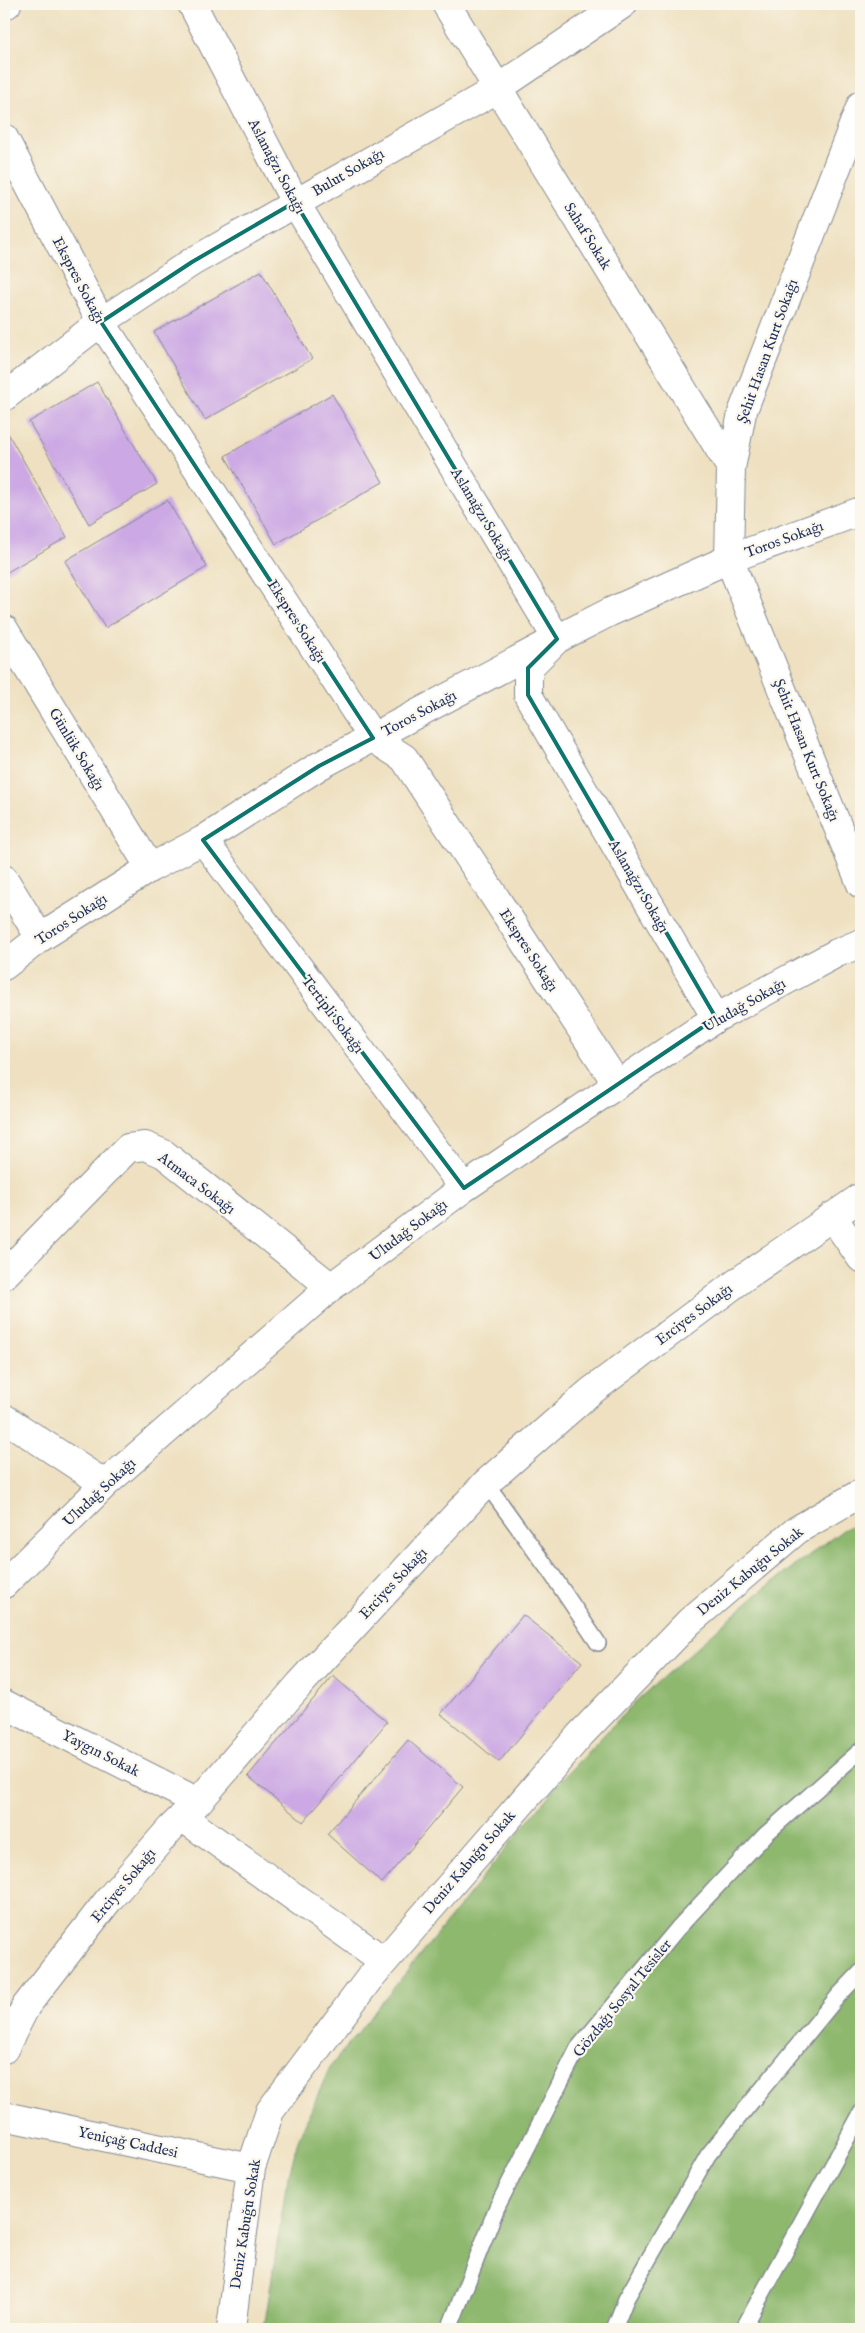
<svg xmlns="http://www.w3.org/2000/svg" width="865" height="2333" font-family="'IM FELL English',serif">
<style>
.forest{fill:#8eb86e;stroke:#547466}
.building{fill:#cca9e4}
.lines{fill:none;stroke-linecap:round;stroke-linejoin:round}
.lane-casing{stroke:#84888f;stroke-width:18}
.street-casing{stroke:#84888f;stroke-width:30}
.lane{stroke:#fff;stroke-width:15}
.street{stroke:#fff;stroke-width:28}
.marked{fill:none;stroke:#0f766e;stroke-width:4;stroke-linejoin:round}
.labels{text-anchor:middle;stroke-width:4.5;stroke-linejoin:round;paint-order:stroke}
.street-label{font-size:15px;fill:#1b2f5e;stroke:#fbf7ec}
</style>
<rect width="100%" height="100%" fill="#fbf7ec"/>
<filter id="ink" filterUnits="userSpaceOnUse"><feTurbulence type="fractalNoise" baseFrequency=".02" numOctaves="2"/><feDisplacementMap in="SourceGraphic" scale="10" xChannelSelector="R" yChannelSelector="G"/><feConvolveMatrix kernelMatrix="1 2 1 2 8 2 1 2 1" color-interpolation-filters="sRGB"/></filter>
<filter id="wash" filterUnits="userSpaceOnUse"><feTurbulence type="fractalNoise" baseFrequency=".0096" numOctaves="4" result="noise"/><feDisplacementMap in="SourceGraphic" scale="20" xChannelSelector="R" yChannelSelector="G"/><feGaussianBlur stdDeviation="1.12" result="paint"/><feColorMatrix in="noise" values="0 0 0 0 0 0 0 0 0 0 0 0 0 0 0 0 0 1.4 0 .05"/><feComposite in="paint" operator="in"/></filter>
<g filter="url(#wash)">
<rect width="100%" height="100%" fill="#eee0c0"/>
<path class="forest" d="M861,1521V2329H264L286,2187L298,2140L330,2067L562,1779L636,1701L755,1596L797,1564L843,1530Z"/>
<g id="blocks">
<path class="building" d="M261,271L312,359L205,420L154,332Z
M97,382L157,484L89,524L29,422Z
M332,394L383,482L276,544L225,456Z
M6,430L67,537L4,574V431Z
M167,500L207,567L105,628L65,561Z
M523,1615L582,1662L499,1762L441,1714Z
M333,1676L387,1722L303,1822L248,1776Z
M408,1740L463,1787L382,1883L327,1834Z"/>
</g>
</g>
<g filter="url(#ink)">
<use href="#blocks" fill-opacity="0" stroke="#84888f" stroke-width="1"/>
<g class="lines">
<defs>
<path id="lane" d="M486,1483L553,1576L598,1643
M449,2329L497,2207L578,2048L678,1928L766,1834L861,1750
M614,2329L626,2299L708,2155L839,1995L861,1972
M743,2329L861,2113"/>
<path id="street" d="M192,4L295,202L557,639L528,668V695L716,1018
M446,4L731,468
M4,5L7,4
M861,105L742,413L731,468L729,559L861,884
M4,138L101,322L373,738L404,758L617,1084
M4,397L101,322L192,262L497,89L623,4
M4,629L150,868
M203,840L464,1188
M4,879L40,938
M4,966L40,938L150,868L203,840L319,766L557,639L610,612L729,559L861,511
M832,1216L861,1258
M4,1275L128,1148L145,1146L164,1154L331,1287
M4,1418L105,1484
M4,1584L105,1484L331,1287L464,1188L716,1018L837,953L861,943
M4,1704L198,1802
M182,1817L384,1961
M4,2049L26,2006L110,1898L171,1828L198,1802L300,1684L486,1483L590,1392L743,1278L861,1197
M4,2116L251,2168
M231,2329L251,2168L270,2111L369,1979L581,1734L689,1622L797,1530L861,1493"/>
</defs>
<use href="#lane" class="lane-casing"/>
<use href="#street" class="street-casing"/>
<use href="#lane" class="lane"/>
<use href="#street" class="street"/>
</g>
</g>
<path class="marked" d="M295,202L557,639L528,668V695L716,1018L464,1188L203,840L319,766L373,738L101,322L192,262Z"/>
<g class="labels">
<g class="street-label">
<text transform="translate(277 166) rotate(62)" y="5">Aslanağzı Sokağı</text>
<text transform="translate(348 172) rotate(-30)" y="5">Bulut Sokağı</text>
<text transform="translate(588 236) rotate(58)" y="5">Sahaf Sokak</text>
<text transform="translate(79 280) rotate(62)" y="5">Ekspres Sokağı</text>
<text transform="translate(767 351) rotate(-70)" y="5">Şehit Hasan Kurt Sokağı</text>
<text transform="translate(482 514) rotate(59)" y="5">Aslanağzı Sokağı</text>
<text transform="translate(784 539) rotate(-20)" y="5">Toros Sokağı</text>
<text transform="translate(297 621) rotate(57)" y="5">Ekspres Sokağı</text>
<text transform="translate(419 713) rotate(-28)" y="5">Toros Sokağı</text>
<text transform="translate(77 749) rotate(59)" y="5">Günlük Sokağı</text>
<text transform="translate(807 750) rotate(68)" y="5">Şehit Hasan Kurt Sokağı</text>
<text transform="translate(639 886) rotate(60)" y="5">Aslanağzı Sokağı</text>
<text transform="translate(71 919) rotate(-33)" y="5">Toros Sokağı</text>
<text transform="translate(529 950) rotate(57)" y="5">Ekspres Sokağı</text>
<text transform="translate(744 1005) rotate(-30)" y="5">Uludağ Sokağı</text>
<text transform="translate(333 1014) rotate(53)" y="5">Tertipli Sokağı</text>
<text transform="translate(197 1183) rotate(37)" y="5">Atmaca Sokağı</text>
<text transform="translate(408 1230) rotate(-37)" y="5">Uludağ Sokağı</text>
<text transform="translate(694 1314) rotate(-37)" y="5">Erciyes Sokağı</text>
<text transform="translate(99 1492) rotate(-43)" y="5">Uludağ Sokağı</text>
<text transform="translate(750 1571) rotate(-39)" y="5">Deniz Kabuğu Sokak</text>
<text transform="translate(393 1583) rotate(-47)" y="5">Erciyes Sokağı</text>
<text transform="translate(101 1753) rotate(27)" y="5">Yaygın Sokak</text>
<text transform="translate(469 1862) rotate(-49)" y="5">Deniz Kabuğu Sokak</text>
<text transform="translate(123 1885) rotate(-50)" y="5">Erciyes Sokağı</text>
<text transform="translate(622 1998) rotate(-51)" y="5">Gözdağı Sosyal Tesisler</text>
<text transform="translate(128 2142) rotate(12)" y="5">Yeniçağ Caddesi</text>
<text transform="translate(245 2224) rotate(-81)" y="5">Deniz Kabuğu Sokak</text>
</g>
</g>
<rect width="865" height="2333" fill="none" stroke="#fbf7ec" stroke-width="20"/>
</svg>
